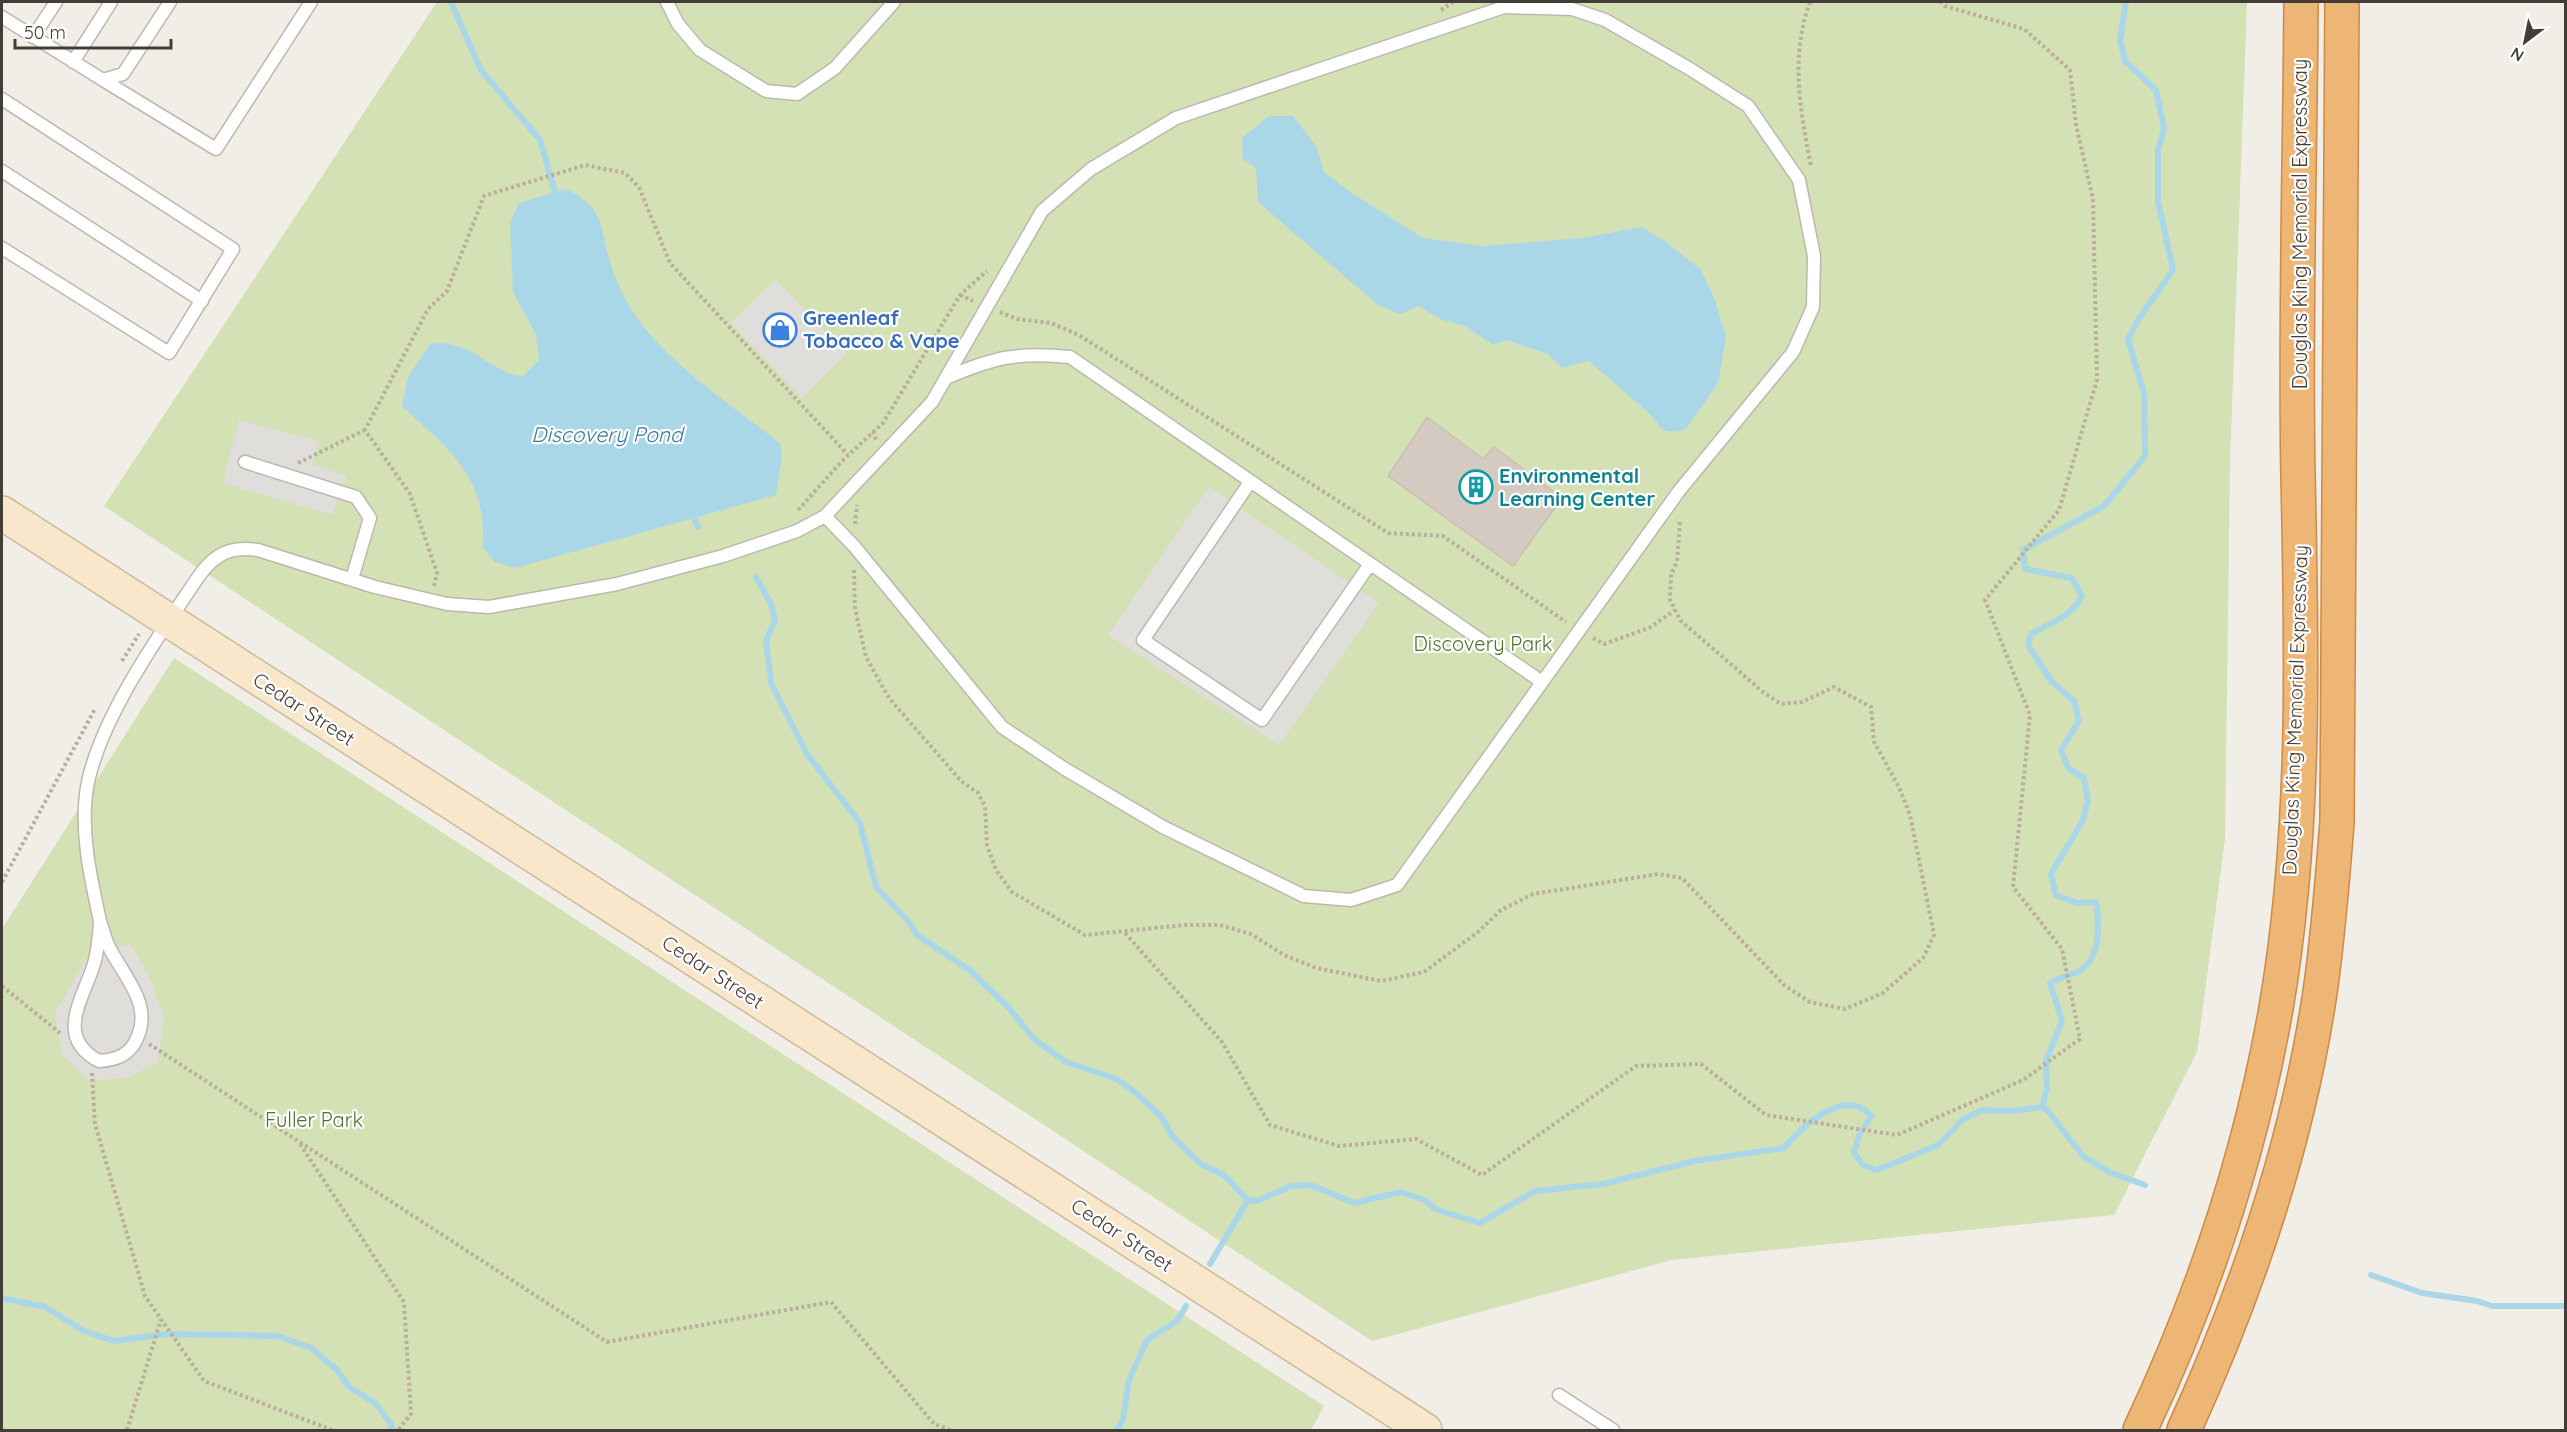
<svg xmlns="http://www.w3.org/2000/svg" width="2567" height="1432" font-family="Quicksand,sans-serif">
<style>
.green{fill:#d3e1b4}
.parking{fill:#e0dedb}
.water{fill:#a9d7e8}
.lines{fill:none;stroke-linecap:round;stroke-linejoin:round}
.stream{stroke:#a9d7e8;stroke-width:6}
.building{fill:#d5cac1;stroke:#ccbeb2;stroke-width:1.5}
.lane-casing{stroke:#bfb6ae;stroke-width:15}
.secondary-casing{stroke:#ccb99b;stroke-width:36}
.highway-casing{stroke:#cc8947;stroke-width:36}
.path{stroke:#bcad9d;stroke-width:4;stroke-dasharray:3 3;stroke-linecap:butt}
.lane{stroke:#fff;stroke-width:12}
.secondary{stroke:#f8e7ca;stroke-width:33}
.highway{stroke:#eeb675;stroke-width:33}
.labels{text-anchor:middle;stroke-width:4.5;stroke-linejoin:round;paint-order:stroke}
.street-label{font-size:20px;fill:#443d37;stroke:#fff}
.shop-label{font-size:20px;font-weight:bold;fill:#366cbe;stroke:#fff;text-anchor:start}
.culture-label{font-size:20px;font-weight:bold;fill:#0d838f;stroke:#fff;text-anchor:start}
.park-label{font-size:20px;fill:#506f30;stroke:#fff}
.water-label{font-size:21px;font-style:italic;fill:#387995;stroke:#fff}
</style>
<rect width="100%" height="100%" fill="#f1ede7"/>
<path class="green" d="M437,2H2247L2230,462L2225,839L2197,1052L2114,1215L1672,1260L1372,1341L104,506Z
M174,658L1324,1406L1311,1430H2V929Z"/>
<path class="parking" d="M776,279L846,354L802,398L731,323Z
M239,420L318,441L312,465L347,476L332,515L223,483Z
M1209,487L1379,603L1279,745L1108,635Z
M130,943L152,982L164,1018L158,1062L128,1078L89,1080L62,1055L55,1014L86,959Z"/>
<path class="water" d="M1269,116H1293L1316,146L1324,172L1350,192L1423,238L1482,246L1583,238L1642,227L1669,244L1701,270L1715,300L1726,337L1718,383L1686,429L1675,432L1663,430L1651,415L1589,361L1562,368L1548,354L1506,340L1493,345L1465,326L1440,319L1419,306L1400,314L1378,305L1258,202L1256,168L1243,159L1242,138Z
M566,189C606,207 600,230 611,266C616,281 625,299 633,312C664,361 734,407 780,443L782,456L776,495L515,568L495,562L483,548C487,475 450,451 402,406L408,377L431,343C478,342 482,368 522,377L539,360L536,334L513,293L510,222L519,203Z"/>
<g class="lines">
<path class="stream" d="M451,2L481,70L540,140L557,199
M691,511L698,527
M756,577L771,604L775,620L766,641L771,683L807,754L860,823L876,887L908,921L917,935L971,971L1010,1009L1034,1039L1066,1062L1114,1078L1130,1088L1162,1117L1172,1136L1201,1164L1224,1175L1248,1200L1257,1201L1291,1186L1311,1185L1354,1203L1401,1192L1425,1200L1435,1209L1480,1223L1535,1191L1603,1184L1695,1161L1784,1148C1802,1126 1846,1086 1871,1116L1859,1136L1854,1153L1863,1165L1877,1170L1938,1145L1962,1120L1982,1110L2012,1111L2042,1107L2048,1111L2083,1156L2109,1172L2145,1185
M2042,1107L2047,1088L2046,1061L2062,1021L2050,983C2060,977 2073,975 2081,970C2102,956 2099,922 2096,902L2077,903L2056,895L2051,874L2083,820L2088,801L2084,778L2068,768L2061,750L2079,721L2074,701L2052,682L2028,645L2031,634C2049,624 2074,615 2082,596L2072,578L2025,569L2023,550L2104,506L2145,456L2144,393L2128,339L2138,320L2173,270L2158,201V151L2164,128L2156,90L2125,61L2120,40L2126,2
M1210,1264L1248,1200
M2371,1275L2422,1293L2477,1301L2492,1306H2566
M2,1298L45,1307L84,1331L114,1341L167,1334L278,1336L311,1348L337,1370L349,1387L375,1403L390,1422L393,1430
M1117,1430L1123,1419L1129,1380L1147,1340L1177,1321L1186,1306"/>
</g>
<path class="building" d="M1427,417L1483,459L1494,447L1562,498L1513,566L1388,476Z"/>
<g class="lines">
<defs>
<path id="lane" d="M667,2L678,24L700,50L766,91L797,94L835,68L894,2
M2,17L103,80L123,74L170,2
M33,37L56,2
M73,62L111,2
M103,80L216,149L311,2
M2,99L233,249L169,353L2,248
M2,171L202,301
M946,378C994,357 1017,352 1070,357L1542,682
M245,462L356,497L370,518L352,579
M1250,482L1143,640L1262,720L1370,564
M100,921C91,879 81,837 86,794C94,731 149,650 184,598C194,584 204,565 219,556C231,548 245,548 258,550L375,587L447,604L489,607L617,584L723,556L797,531L825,516L932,402L1042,211L1091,169L1176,118L1504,7L1572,9L1605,20L1690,69L1748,106L1799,180L1814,256L1813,307L1793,352L1679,491L1397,885L1351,900L1304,896L1163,827L1065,769L1002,727L854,546L825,516
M100,921C103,929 105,939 109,947C125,979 156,1007 134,1044C126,1057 113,1060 99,1061C55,1038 82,1000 93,967C98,952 99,937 100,921Z
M1559,1395L1613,1430"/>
<path id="secondary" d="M2,513L1425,1430"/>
<path id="highway" d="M2140,1430C2204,1294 2250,1157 2276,1008C2306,834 2302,652 2298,476C2295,319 2300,159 2301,2
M2184,1430C2246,1294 2296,1148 2319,999C2328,941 2332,882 2337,823L2342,2"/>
</defs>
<use href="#lane" class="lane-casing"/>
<use href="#secondary" class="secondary-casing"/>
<use href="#highway" class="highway-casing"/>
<path class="path" d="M1810,2C1790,57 1800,110 1811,166
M1441,10L1453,2
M960,295L973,301
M1000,312L1017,319L1051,323L1079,335L1388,533L1443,536L1566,622
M873,431L876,440
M298,463L365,430
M798,510L843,460L883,423L960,295L987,271
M855,524L857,505
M854,570L855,609L866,657L889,698L961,781L978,793L985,806L987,845L996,870L1012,892L1085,935L1184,925H1220L1251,934L1284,955L1316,968L1381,981L1424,972L1478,932L1501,910L1533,894L1658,874L1682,878L1785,986L1810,1002L1845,1009L1883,993L1923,958L1934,935L1910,815L1899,787L1874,742L1871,707L1834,687L1802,702L1781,704L1763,692L1681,621L1670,600L1671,574L1677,562L1680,521
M434,586L437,573L410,494L365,430L428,309L447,291L484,196L585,165L625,173L639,187L670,263L848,455
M1593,638L1604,644L1649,628L1675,610
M122,661L139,634
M2,882L95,709
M1125,933L1222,1042L1270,1125L1339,1146L1416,1139L1482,1175L1636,1066L1701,1064L1766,1115L1897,1135L2023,1080L2080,1039L2062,949L2013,887L2030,715L1985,600L2059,510L2097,380L2093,199L2076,125L2070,70L2024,29L1945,6L1941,2
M2,986L60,1033
M149,1044L607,1342L831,1302L934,1424L950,1430
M92,1073L95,1124L145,1296L204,1381L332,1430
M300,1144L404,1302L411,1414L398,1430
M127,1430L161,1319"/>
<use href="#lane" class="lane"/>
<use href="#secondary" class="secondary"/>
<use href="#highway" class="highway"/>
</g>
<defs>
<symbol id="shop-ring" viewBox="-11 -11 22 22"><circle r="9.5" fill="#fff" stroke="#3f7fe0" stroke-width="1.5"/><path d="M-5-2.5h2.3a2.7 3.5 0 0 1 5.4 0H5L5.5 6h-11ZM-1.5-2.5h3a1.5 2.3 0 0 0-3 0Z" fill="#3f7fe0"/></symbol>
<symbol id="building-ring" viewBox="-11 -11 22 22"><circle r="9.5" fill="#fff" stroke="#0f9aa8" stroke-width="1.5"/><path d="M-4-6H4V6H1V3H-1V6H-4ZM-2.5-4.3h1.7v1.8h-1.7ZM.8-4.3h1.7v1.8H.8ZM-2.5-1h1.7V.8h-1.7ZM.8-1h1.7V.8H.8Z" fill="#0f9aa8"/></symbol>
</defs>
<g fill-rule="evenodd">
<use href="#shop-ring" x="761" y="311" width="38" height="38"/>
<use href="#building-ring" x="1457" y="468" width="38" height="38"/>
</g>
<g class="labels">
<g class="street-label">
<text transform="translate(2300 224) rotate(-90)" y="7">Douglas King Memorial Expressway</text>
<text transform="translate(304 709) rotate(33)" y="7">Cedar Street</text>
<text transform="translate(2295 710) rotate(-88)" y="7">Douglas King Memorial Expressway</text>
<text transform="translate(713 972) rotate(33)" y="7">Cedar Street</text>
<text transform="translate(1122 1235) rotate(33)" y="7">Cedar Street</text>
</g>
<g class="shop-label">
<text x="803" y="325">Greenleaf<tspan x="803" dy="23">Tobacco &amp; Vape</tspan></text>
</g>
<g class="culture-label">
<text x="1499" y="483">Environmental<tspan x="1499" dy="23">Learning Center</tspan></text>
</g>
<g class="park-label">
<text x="1483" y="651">Discovery Park</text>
<text x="314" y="1127">Fuller Park</text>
</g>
<g class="water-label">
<text x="607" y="442">Discovery Pond</text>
</g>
</g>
<rect width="2567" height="1432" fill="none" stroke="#443d37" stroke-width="6"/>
<g transform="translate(2525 42) rotate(212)" stroke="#ffffff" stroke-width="4.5" paint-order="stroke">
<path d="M0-4.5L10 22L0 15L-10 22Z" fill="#443d37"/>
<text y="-9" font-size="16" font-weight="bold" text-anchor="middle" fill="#443d37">N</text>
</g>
<path d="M15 39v9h156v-9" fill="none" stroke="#443d37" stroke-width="3"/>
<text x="24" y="39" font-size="18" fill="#443d37" stroke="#ffffff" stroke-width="4.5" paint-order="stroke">50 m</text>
</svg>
